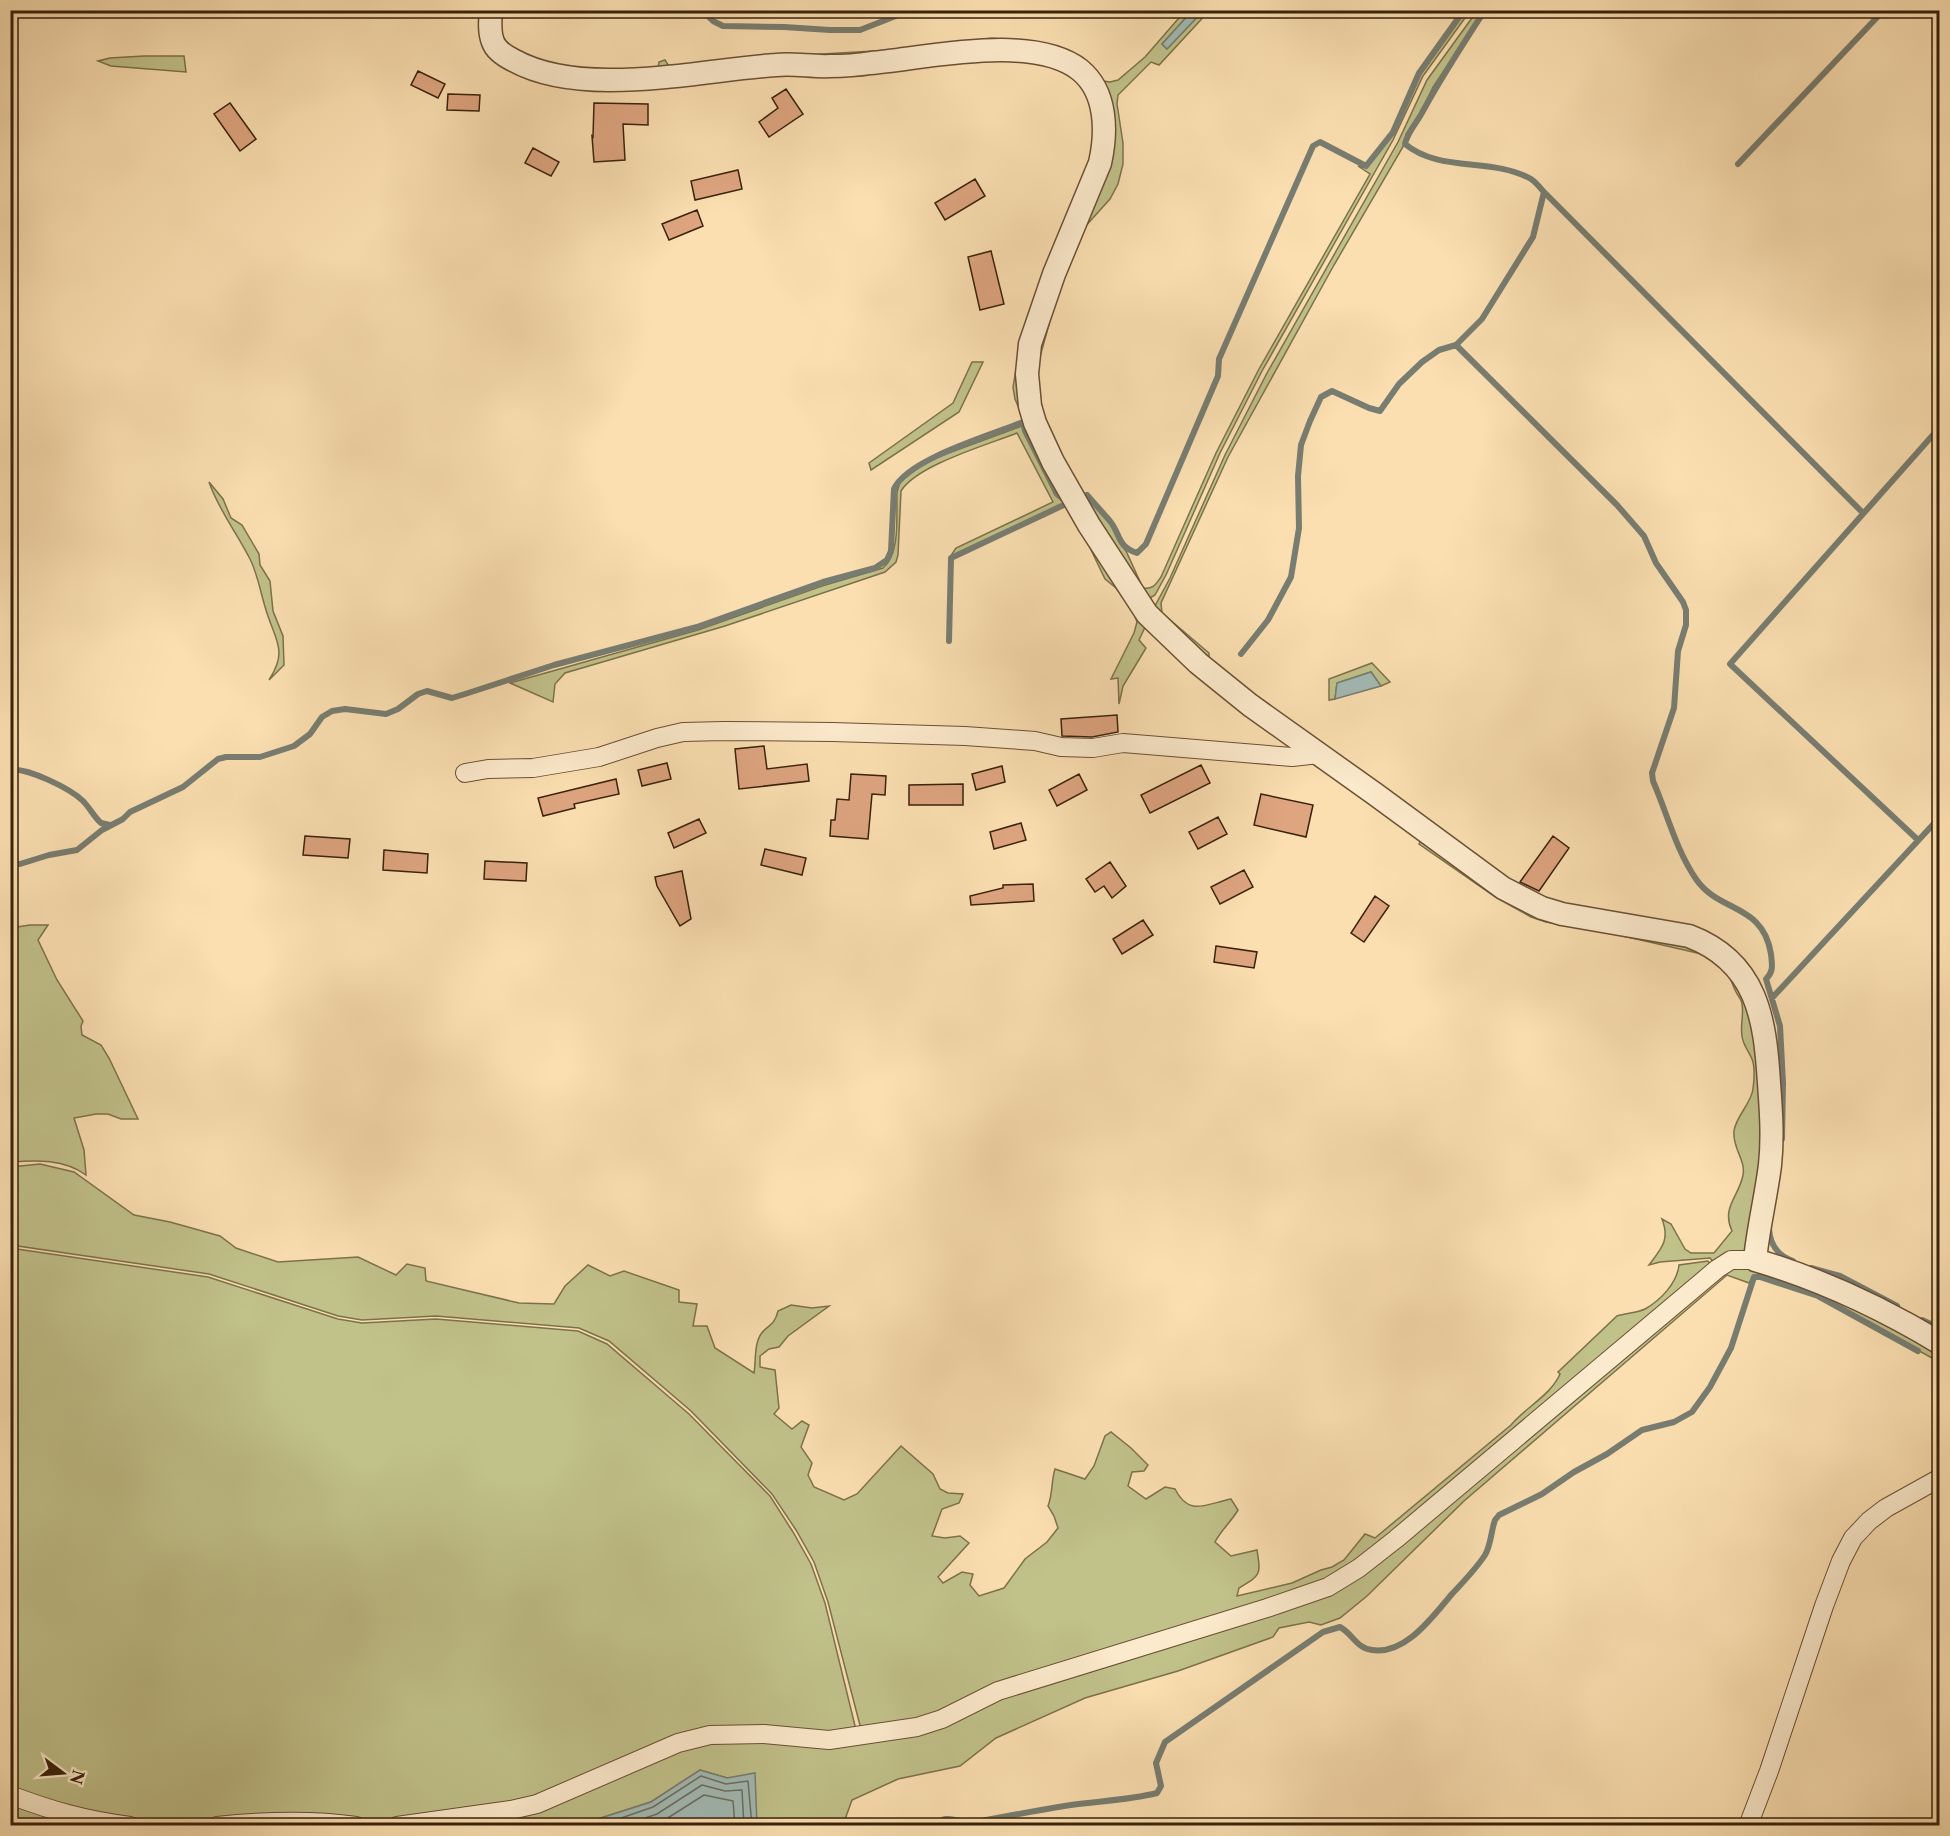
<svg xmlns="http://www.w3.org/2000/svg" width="1950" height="1836" font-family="'Libre Caslon Text',serif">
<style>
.green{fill:#c1c18a;stroke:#7d714a;stroke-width:1.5}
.water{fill:#a2bab5;stroke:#787d71;stroke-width:1.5}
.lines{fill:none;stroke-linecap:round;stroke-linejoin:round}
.shore{stroke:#6e6e60;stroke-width:1.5}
.stream{stroke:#787d71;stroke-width:6}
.building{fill:#dea580;stroke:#39210a;stroke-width:1.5}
.minor-casing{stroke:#6a5034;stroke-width:20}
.tertiary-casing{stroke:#6a5034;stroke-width:25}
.minor{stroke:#fceacc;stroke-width:18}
.tertiary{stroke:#fceacc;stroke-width:22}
</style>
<rect width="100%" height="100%" fill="#fbdfb1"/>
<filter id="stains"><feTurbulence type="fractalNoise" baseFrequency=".00333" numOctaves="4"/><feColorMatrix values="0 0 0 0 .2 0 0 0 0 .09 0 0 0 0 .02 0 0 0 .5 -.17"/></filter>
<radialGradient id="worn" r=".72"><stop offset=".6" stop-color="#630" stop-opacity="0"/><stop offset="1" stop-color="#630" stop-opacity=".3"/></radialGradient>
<path class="green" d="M496,11H501C499,20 497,29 502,38C522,70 625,75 658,68L659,62L665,60L670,68H677L770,57L892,50L992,38L1028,42L1060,51L1082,61L1091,66L1103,81L1110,82L1118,80L1145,57L1185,11H1192L1162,44L1167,49L1203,11H1209L1159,65L1151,62L1118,95L1117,104L1123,143V164L1118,184L1110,199L1083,229L1064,274L1053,310L1038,364L1036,381L1043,411L1049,429L1076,484L1111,524L1119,542L1126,551L1143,588C1153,590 1156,584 1161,577L1216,453L1259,369L1370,174L1358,166L1367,168L1394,133L1421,74L1466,11H1470L1423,76L1393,140L1262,371L1220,453L1166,575L1155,595L1147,600L1143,599L1132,585L1057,460L1039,421L1033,390L1035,345L1058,275L1104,164C1121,87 1087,53 1012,45C952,49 891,60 831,62C813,62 794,59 776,60C744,62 713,69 681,72C640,75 523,82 498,42C493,33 495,20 496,11Z
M1477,11H1484L1433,87L1421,112L1406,134L1404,145L1334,265L1228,457L1161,603L1162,613L1209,653V662L1155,613V606L1170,578L1225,455L1267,373L1398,142L1427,80Z
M144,56H184L186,72L111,66L98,61L110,58Z
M1027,56L1084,82L1100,133L1023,391L1146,625L1139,640L1146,648L1123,686L1119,704L1118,678L1111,679L1134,633L1137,622L1133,611L1116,588L1105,579L1070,506L1024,420L1015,399L1013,387C1022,326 1049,267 1071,210C1079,189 1088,168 1093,146C1096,132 1093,104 1086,92C1067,61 1022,62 990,60Z
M972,362H983L959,412L871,470L869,463L953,403Z
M1022,426L1055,495L1065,503L950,557L956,548L1053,502L1017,433C987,445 917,465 901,491L898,555L896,562L885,572L725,626L565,673L555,684L553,702L510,683L698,630L822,586L883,568C901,553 896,515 897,492L900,482L927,461Z
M209,482L223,499L231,518L242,525L259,554L260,565L270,581L273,611L283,636L284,665L269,680C287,652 277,643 268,616C261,597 259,577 250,559C237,533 218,509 209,482Z
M1372,663L1390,682L1381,686L1371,672L1337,683L1335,699L1329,700V679Z
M1424,835C1456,858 1496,894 1532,908C1583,929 1641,924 1692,940C1756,960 1763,1036 1766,1092C1768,1116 1769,1141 1766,1165C1762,1195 1754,1224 1749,1254L1727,1258L1716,1265L1710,1258L1660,1262L1649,1265C1662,1248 1670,1240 1662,1219L1671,1224L1685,1249L1691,1253H1714L1732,1231C1721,1207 1739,1197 1743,1175C1746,1160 1732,1148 1734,1131C1736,1116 1751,1104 1753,1089C1754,1081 1755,1070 1753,1062C1750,1052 1743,1046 1742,1036C1740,1026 1744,1015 1742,1004C1742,1000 1738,996 1736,992C1726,972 1730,964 1706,955L1597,930L1546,922L1531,917L1497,898L1419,844Z
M30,925H48L38,940L57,980L83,1021L81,1026L82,1035L101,1045L109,1058L138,1119H121L108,1114H96L74,1118L84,1150L86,1175C64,1159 37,1160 11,1162V928Z
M40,1164L74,1172L134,1215L170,1222L220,1236L236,1248L278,1262L358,1257L396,1275L407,1264L425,1268L426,1281L519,1303L554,1304L565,1286L588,1265L610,1276L624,1271L679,1290V1302L697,1304L693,1326H707L715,1348L754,1373C756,1362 754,1344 761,1334C768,1324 774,1327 778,1311L791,1305L812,1308L829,1306L788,1336L779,1347L769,1349L760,1356V1367L775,1370L779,1408L774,1414L792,1429L802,1421L809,1425L801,1447L812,1463L808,1475L814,1487L844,1500L857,1494L901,1446L933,1474L940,1489L948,1493L963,1494L959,1503L942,1509L932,1536L945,1538L960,1536L969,1543L938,1577L943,1583L962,1572L973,1574L970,1585L979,1596L1004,1588L1025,1559L1047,1542L1058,1528L1054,1516L1048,1506C1053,1493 1051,1482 1055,1469L1085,1479L1094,1466L1105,1436L1111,1432L1131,1448L1148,1465L1144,1471L1132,1472L1128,1486L1146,1499L1165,1487L1175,1489C1189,1517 1206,1504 1231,1499L1238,1510C1231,1522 1221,1530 1215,1542L1231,1556L1257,1550C1261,1575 1261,1575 1239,1588L1237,1596L1292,1583L1321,1570L1332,1567L1344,1560L1365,1534L1375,1538L1511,1425C1526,1407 1551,1395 1560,1374L1558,1372L1617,1316C1626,1313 1637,1313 1645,1309C1661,1300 1677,1283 1679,1265L1708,1261L1713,1267L1473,1469L1337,1576L957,1708L862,1733L828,1602L814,1562L796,1530L772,1494L691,1411L609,1341L579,1328L436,1316L362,1320L338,1316L209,1274L11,1245V1167Z
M10,1248L208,1277L338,1319L362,1323L436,1319L578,1331L607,1344L689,1414L770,1496L793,1532L811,1564L825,1603L857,1734L733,1730L536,1801L411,1821L380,1824L269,1818L188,1825L139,1823L93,1818L11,1791Z
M1740,1263L1822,1289L1939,1350V1362L1819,1295L1760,1275L1753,1276L1749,1283L1727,1275L1464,1501L1367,1596L1340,1618L1321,1625L1309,1622L1279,1628L1273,1637L1178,1671L1085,1698L996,1738L960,1766L898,1779L852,1800L843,1825H757L758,1820L727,1778L700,1770L651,1802L579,1825L444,1826L681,1751L711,1744L762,1740L799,1745L993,1701L1308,1599L1708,1282Z
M10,1802L72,1824L77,1825H11Z"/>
<path class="water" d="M1192,11H1203L1167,49L1162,44Z
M1371,672L1381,686L1335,699L1337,683Z
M700,1770L727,1778L755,1773L757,1825H579L651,1802Z"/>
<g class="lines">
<path class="shore" d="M598,1826L653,1807L701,1776L726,1784L748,1781L752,1826
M622,1826L657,1814L702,1785L725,1791L742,1790L744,1826
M651,1826L663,1821L704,1795L733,1801L735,1826"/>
<path class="stream" d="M702,10L713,21L723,26L784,27L830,30H860L911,10
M1738,164L1884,10
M1544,192L1863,513
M1456,345L1617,505L1644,536L1656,563L1683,602L1686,610V625L1678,651L1674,708L1652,773L1653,781C1667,813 1676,850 1696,879C1719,913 1763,903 1771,954C1772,965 1774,971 1766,979L1780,1026L1783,1083L1782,1139
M1087,495C1094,503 1102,512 1110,521C1121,535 1117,546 1137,553L1146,544L1218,376L1219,359L1313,146L1320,142L1366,166L1393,132L1419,73L1464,10
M1241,654L1268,620L1291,577L1299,528L1298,476L1301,445L1310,421L1321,397L1332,391L1369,408L1380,411L1399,384L1422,362L1439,350L1456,345L1482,319L1533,237L1544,192C1540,188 1536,182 1531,179C1492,157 1440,173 1405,144C1408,131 1417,123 1423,111C1442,76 1463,44 1485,10
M10,770C27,767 71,789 83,801C90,808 94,817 101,823L110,825
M1918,840L1730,664L1940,427
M10,863L20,864L49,855L77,850L102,830L123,819L130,812L183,787L218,759L226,757H260L294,746L310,734L322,717L332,711L345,709L386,714L398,709L418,694L427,691L452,698L465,694L554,665L697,627L823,582L875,568L887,560L891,551L894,489C907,459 992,435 1023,422L1025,431L1057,494L1068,503L951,558L949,641
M1772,998L1940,817
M1769,1229C1770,1244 1778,1256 1793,1261
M1811,1268L1840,1276L1897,1306
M1922,1320L1935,1326L1940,1318
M934,1826C948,1811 958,1825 976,1822C1008,1816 1039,1810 1071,1805C1100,1801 1129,1800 1157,1793L1161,1786L1156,1763L1165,1742L1323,1632L1340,1627C1352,1633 1356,1648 1372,1650C1406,1655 1433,1616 1452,1594C1463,1582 1476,1569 1485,1555C1491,1545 1491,1531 1495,1520L1499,1515L1542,1494L1574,1472L1607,1454L1642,1430L1674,1422L1692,1412L1710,1387L1731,1348L1754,1277H1760L1818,1296L1918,1351"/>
</g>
<path class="building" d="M418,71L445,84L438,98L411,85Z
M786,89L803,114L769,137L759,122L778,108L772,98Z
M448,94L480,95L479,111L447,110Z
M230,103L256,139L240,151L214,114Z
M594,103L648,104V125L623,124L625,160L594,162L592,136L593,137Z
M533,148L559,162L551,176L525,163Z
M738,170L742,189L695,200L691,181Z
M975,179L985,196L945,220L935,203Z
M697,210L703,226L669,240L662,224Z
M991,251L1004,304L980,310L968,257Z
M1117,715L1118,732L1092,737L1062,736L1061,719Z
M764,746L767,769L807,764L809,781L739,789L735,749Z
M667,763L671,779L642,786L638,770Z
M1201,765L1210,783L1150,813L1141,795Z
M1002,766L1005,782L976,790L972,774Z
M851,774L886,776L885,795L872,794L868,839L830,836L831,820H835L837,799L849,800Z
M1079,774L1087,790L1057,806L1049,790Z
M616,779L619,794L574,804L575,808L543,816L538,798Z
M963,784V805H909V785Z
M1261,794L1313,805L1306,837L1254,825Z
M1218,817L1227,834L1198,849L1189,832Z
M699,819L706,833L674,848L668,833Z
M1021,823L1026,840L994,849L990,832Z
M305,836L350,839L348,858L303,855Z
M1553,836L1569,848L1539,891L1520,882Z
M765,849L806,858L802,875L761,865Z
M384,850L428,854L427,873L383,870Z
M485,861L527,863L526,881L484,879Z
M1110,862L1126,886L1112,898L1104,886L1095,892L1086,879Z
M1244,870L1253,887L1220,904L1211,887Z
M682,871L691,919L680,926L657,886L655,877Z
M1033,884L1034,901L971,905L970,896L1003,888V885Z
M1375,896L1389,906L1364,942L1351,933Z
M1143,920L1153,935L1122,954L1113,939Z
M1216,946L1257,952L1254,968L1214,962Z"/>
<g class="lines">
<defs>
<path id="minor" d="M465,773L488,769L533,768L599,757L657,738L683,732L724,731L832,732L965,736L1035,741L1061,747L1093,748L1123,743L1292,757L1319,754
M10,1795C53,1811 84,1820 130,1826
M217,1826C264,1821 309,1819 356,1826
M397,1826L511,1810L537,1804L678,1743L710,1735L764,1734L829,1740L917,1727L942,1719L998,1691L1267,1608L1328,1587L1359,1568L1396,1539L1717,1269L1731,1260H1755
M1748,1826L1769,1771L1824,1606L1841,1561L1853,1538L1869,1521L1886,1508L1940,1478"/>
<path id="tertiary" d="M491,10C490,21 489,32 493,42C496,50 505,56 513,60C583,99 699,70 776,65C794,63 812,67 830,66C844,66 858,65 871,63C927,58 1033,33 1080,70C1107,92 1107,132 1100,163L1054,274L1030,344L1027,374L1030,406L1035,423L1053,462L1089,525L1147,614L1198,663L1250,705L1375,794L1503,888L1542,908L1562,914L1689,936C1757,962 1765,1018 1769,1083C1771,1110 1773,1138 1770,1165C1766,1197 1758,1229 1755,1260C1820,1279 1882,1308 1940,1343"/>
</defs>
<use href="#minor" class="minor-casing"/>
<use href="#tertiary" class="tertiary-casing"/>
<use href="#minor" class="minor"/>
<use href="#tertiary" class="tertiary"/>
</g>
<rect width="1950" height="1836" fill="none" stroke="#fbdfb1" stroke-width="36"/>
<rect x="12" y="12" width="1926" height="1812" fill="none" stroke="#39210a" stroke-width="3"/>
<rect x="18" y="18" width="1914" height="1800" fill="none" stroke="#39210a" stroke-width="1.5"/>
<g transform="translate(63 1773) rotate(106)" stroke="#fceacc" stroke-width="4.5" paint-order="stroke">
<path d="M0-4.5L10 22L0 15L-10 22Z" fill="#39210a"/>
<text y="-9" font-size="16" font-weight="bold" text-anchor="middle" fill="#39210a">N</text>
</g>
<rect width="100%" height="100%" filter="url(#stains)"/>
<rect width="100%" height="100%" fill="url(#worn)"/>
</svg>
